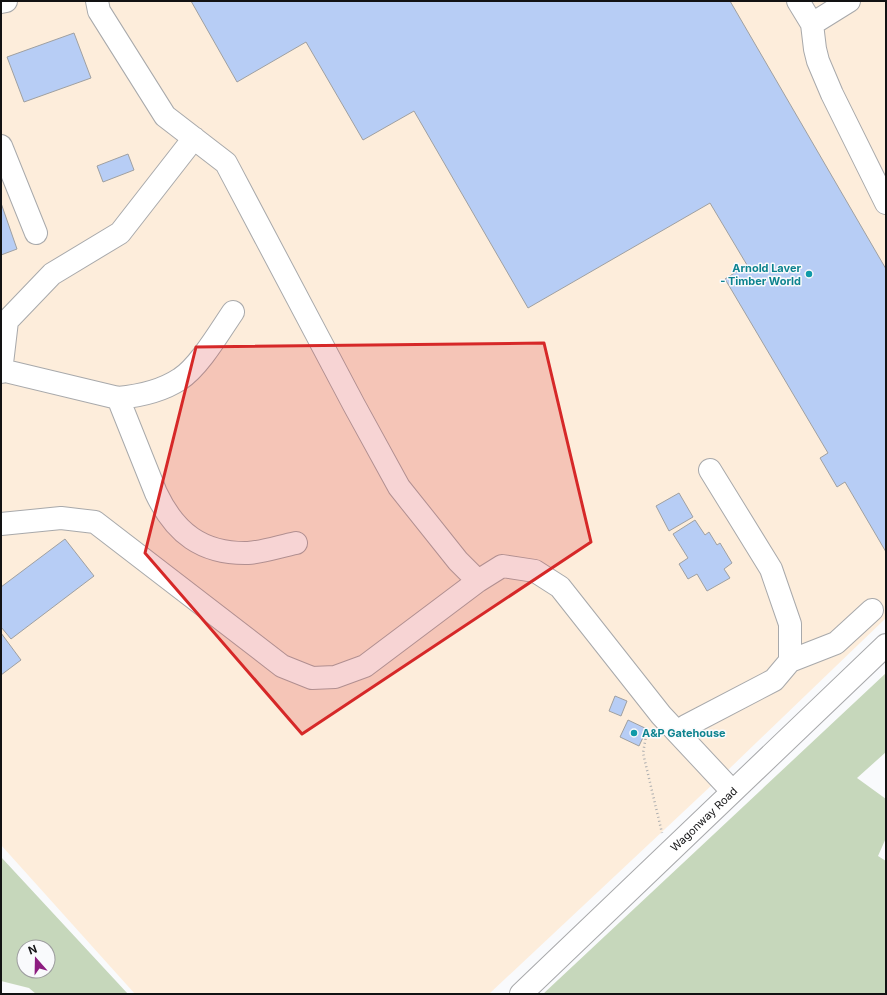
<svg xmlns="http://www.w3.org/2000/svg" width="887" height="995" font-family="Inter,sans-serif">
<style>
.industrial{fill:#fdeddb}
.green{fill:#c6d7bb;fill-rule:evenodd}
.building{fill:#b7cdf5;stroke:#9fa0a1}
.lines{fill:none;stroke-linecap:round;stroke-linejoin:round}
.minor-casing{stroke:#a8a9ab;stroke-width:24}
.major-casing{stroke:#a8a9ab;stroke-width:24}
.path{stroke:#aeafb0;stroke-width:2.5;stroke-dasharray:1 3;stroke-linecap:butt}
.minor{stroke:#fff;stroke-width:22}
.major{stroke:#fff;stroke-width:22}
.marked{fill:#d62828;fill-opacity:0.2;stroke:#d62828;stroke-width:3;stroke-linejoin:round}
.culture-dot{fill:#0f9aa8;stroke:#f9fafc;stroke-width:1.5}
.labels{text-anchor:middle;stroke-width:3;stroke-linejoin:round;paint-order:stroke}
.culture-label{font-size:11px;font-weight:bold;fill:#0d838f;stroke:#f9fafc;text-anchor:end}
.street-label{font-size:11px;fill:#121213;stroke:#f9fafc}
</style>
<rect width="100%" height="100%" fill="#f9fafc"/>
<path class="industrial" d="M1,1H886V618L729,769L489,994H135L1,845Z"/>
<path class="green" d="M886,673V752L857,778L886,799V838L878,856L886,861V994H543Z
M1,857L128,994H36L29,988L1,981ZM24,947H48V971H24Z"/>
<path class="building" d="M191,1H730L886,269V552L845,482L837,487L820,458L828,453L725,279L747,265L710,203L528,308L414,111L363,140L306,42L237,82Z
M74,33L91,78L24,102L7,57Z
M128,154L134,170L103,182L97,166Z
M1,203L17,249L1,255Z
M679,493L693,517L669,531L656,506Z
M695,520L705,535L709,532L717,545L720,543L732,563L724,569L730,578L707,591L697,574L688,579L679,564L688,558L673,534Z
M65,539L94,576L11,639L1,627V587Z
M1,633L21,660L1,675Z
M615,696L627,701L621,716L609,711Z
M628,720L647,729L639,746L620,737Z"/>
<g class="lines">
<defs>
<path id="minor" d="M97,1L99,11L165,116L226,163L354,405L399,487L458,561L478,581
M798,1L812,24L815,49L818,61L832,94L886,203
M1,2L6,1
M812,24L849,1
M1,146L36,233
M1,370L118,398C139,396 162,391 180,379C199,367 220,331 233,312
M1,372L7,321L52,274L120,233L194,138
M118,398L156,493C175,533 202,554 248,553C263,552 281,546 296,543
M1,524L61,518L95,522L282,666L312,678L335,677L365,666L478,581L502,566L535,571L560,587L661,715L732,791
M790,661L836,643L872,610
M678,733L686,726L774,680L790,661V624L771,569L710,470"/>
<g id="major">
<path id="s1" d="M521,994L886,645"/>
</g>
</defs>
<use href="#minor" class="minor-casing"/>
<use href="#major" class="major-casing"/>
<path class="path" d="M647,731L643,753L662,833"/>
<use href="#minor" class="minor"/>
<use href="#major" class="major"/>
</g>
<path class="marked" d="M544,343L591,542L302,734L145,553L196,347Z"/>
<g class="culture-dot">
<circle cx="809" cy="274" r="4"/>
<circle cx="634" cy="733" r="4"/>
</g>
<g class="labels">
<g class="culture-label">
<text x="801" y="272">Arnold Laver<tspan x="801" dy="13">- Timber World</tspan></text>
<text x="642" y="737" text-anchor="start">A&amp;P Gatehouse</text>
</g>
<g class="street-label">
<text dy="4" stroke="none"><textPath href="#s1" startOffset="253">Wagonway Road</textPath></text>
</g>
</g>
<rect width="887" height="995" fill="none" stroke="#121213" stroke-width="4"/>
<g transform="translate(36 959) rotate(340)"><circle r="19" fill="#f9fafc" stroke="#9d9d9f"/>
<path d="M0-3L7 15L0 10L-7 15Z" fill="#8d1d80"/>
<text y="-6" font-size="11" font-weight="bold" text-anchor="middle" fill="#121213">N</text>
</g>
</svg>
